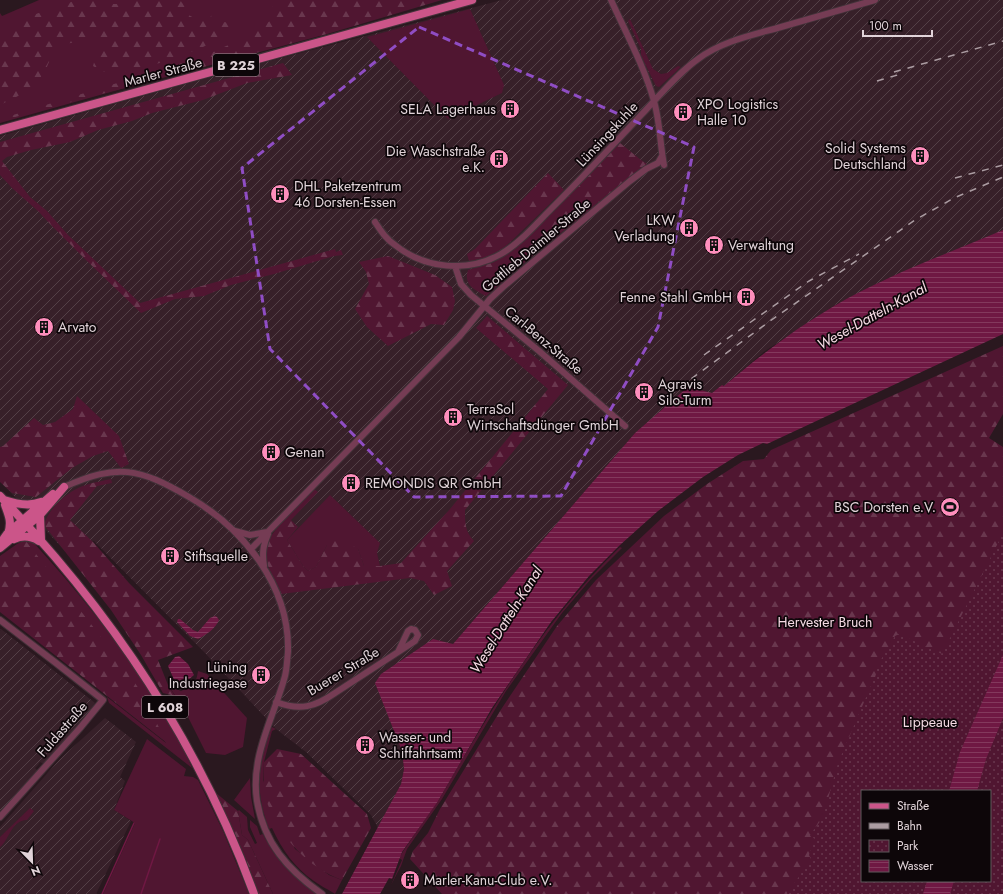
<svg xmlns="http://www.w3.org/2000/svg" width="1003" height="894" font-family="Jost,sans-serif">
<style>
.industrial{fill:url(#industrial-furrows)}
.grass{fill:#501631}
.forest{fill:url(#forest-firs)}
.park{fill:url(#park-dots);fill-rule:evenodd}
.water{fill:url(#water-rules)}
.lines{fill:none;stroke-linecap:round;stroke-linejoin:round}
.stream{stroke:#6f1843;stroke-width:1.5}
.minor-casing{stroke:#433239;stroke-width:8}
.major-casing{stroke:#433239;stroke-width:10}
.minor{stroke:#753c54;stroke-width:6}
.major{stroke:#cb5589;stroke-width:8}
.rail{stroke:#ab9ca2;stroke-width:1.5;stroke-dasharray:7 7;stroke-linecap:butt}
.marked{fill:none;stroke:#8f4dc4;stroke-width:3;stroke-dasharray:8 5;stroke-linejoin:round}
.labels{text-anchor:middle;stroke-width:3.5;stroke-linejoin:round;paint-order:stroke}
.shield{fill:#0d0609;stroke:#a1969a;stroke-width:1}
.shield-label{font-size:13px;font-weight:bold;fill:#e0d3d8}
.street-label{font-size:14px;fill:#e0d3d8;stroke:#0d0609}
.poi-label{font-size:14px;fill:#e0d3d8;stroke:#0d0609;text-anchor:start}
.park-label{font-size:14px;fill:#f4dae3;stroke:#0d0609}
.water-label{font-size:15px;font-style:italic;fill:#f6dbe4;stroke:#0d0609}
</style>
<defs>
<pattern id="industrial-furrows" width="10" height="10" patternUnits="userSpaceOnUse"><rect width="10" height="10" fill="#372029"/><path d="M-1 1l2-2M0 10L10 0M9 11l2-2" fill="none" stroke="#544047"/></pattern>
<pattern id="forest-firs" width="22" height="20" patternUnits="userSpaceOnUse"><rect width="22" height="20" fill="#501631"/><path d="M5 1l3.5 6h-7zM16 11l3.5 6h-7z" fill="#69374e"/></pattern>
<pattern id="park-dots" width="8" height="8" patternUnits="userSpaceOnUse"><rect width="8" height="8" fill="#501631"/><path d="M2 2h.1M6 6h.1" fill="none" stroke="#69374e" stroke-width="1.8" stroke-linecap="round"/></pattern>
<pattern id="water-rules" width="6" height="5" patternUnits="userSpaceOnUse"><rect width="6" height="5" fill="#6f1843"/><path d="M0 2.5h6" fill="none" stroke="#83395d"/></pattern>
</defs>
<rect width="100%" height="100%" fill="#2a181f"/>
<path class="industrial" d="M502,0H1003V230L882,281L835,305L765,351L724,386L722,385L712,393L635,433L453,644L402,751L404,769L401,784L378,828L371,815L306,752L276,729L204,652L94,541L65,551L0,481V136L240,69Z
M1,629L95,703L90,712L44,764L40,762L38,765L35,768L38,771L0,814V631Z
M105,718L136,742L120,777L125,781L114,810L131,821L96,894H0V827L60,759Z"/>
<path class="grass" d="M39,0H426L246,54L0,123V13L2,16Z
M470,9L504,85L502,93L448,119L367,37Z
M630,19L653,69L661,74L667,73L678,66L681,67L659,87L656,86L641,56V49L628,21Z
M330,495L380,543L377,553L380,566H364L358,549L327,545L316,567L308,571L303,566L287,540Z
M25,540L32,541C77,590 119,642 154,698C168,720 182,743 192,768L109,703L107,697L166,743Z
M620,547L622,548L591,579L562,613L506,691L442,799L407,849L401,866L391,885L402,860L399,858L402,853L437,801H438C490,711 544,620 620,547Z
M198,671L207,674L247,718L243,747L225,755L206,753L183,707L168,685L181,691C193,686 196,684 198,671Z
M272,727L276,729L272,731L264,762L263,780L295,849L329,875L342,880L335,894C328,889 322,887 314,881C295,868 282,850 272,828L269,829C256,796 255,758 272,727Z
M147,739L186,769L184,776L193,777L198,780L223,831L249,894H103L135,823L114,810Z
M250,778L251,797L255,819L234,800Z
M30,808L34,811L27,820C11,820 9,841 0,847V837Z
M239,810L247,817L248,830L255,844L257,843L250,827V820L257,826L260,835L263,834C277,861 292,877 317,894H273L248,840L242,835L238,811Z"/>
<path class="forest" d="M77,0H95L107,4H120L136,0H181L182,3L190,0H202L187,14L194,18L211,14L212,26L225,22L230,24L231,31C221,37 212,43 201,48C180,57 123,78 101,71C98,70 95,67 93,66L95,59L101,54L94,37L79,42L63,44L55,48L46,69L34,88L0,105V39L16,23L27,17Z
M271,0H442L327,34L0,121V119L202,57L235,42L265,25L275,16Z
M283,63L292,75L247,83L203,100L152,113L132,121L98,130L70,142L31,150L7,157L2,161L30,197L47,211L68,235L140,303L335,249L336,252L341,250L343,255L334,256L274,274L231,285L204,296L175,299L141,313L88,262L49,223L39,212L12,188L0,175V142Z
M620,143L641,160L647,164L532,256L486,296C475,290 463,285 468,270L494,262L515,248L535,230Z
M548,173L564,190L504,248L485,258L469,261L467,254L475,249Z
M388,256L435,275L452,287L455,301L453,310L444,325L431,324L388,346L367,327L355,309L369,284L366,272L359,262Z
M487,316L568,385L465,510C465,522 465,532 474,541L447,571L452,586L434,595L424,581L410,578L281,594C275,581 265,565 265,550C265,536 303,500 314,489L318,492L291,520L298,527L287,540L303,566L308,571L316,567L327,545L338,537L358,549L364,566H380L401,563L450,509L548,389L476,328Z
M1003,346V414L989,438L1003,447V655L862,791V881L923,894H442L410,859L413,851L428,833L440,809L500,711L557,626L596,580L664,516L707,484L743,461L764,459L771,450Z
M77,396L119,436L129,464L121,468L108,451L93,456L72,468L36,497L12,493L0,482V447L3,446L34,418L43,425L55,422L73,409Z
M111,479L112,483L97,486L70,520L94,543L129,583L193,647L158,660L168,685L175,696L163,693L141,655L111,610L44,525C49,507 69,490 86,485C94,482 103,481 111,479Z
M25,540L120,661L139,689L167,743L0,612V556L17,544Z
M277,749L301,754L367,814L371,828L342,880C309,868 281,838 268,805C263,792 263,776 264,762Z
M216,793L238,811L242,835L248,840L273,894H259L242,850Z"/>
<path class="park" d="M1003,533V894H787L811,859L809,855L815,839L810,836C814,828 819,824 823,817L838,763L873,681C877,675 876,670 879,663C884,654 890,645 895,636L899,634L942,654ZM862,791H990V881H862Z"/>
<path class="water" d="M1003,230V334L767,444L763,443L738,455L703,477L658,511L620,545L589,576L551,622L492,708L438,801L402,852L392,879L389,878L380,894H342L401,784L404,769L402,751L375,683L381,674L433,639L453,644L635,433L688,387L712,393L722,385L724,386C759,356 795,329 834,306C887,275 947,254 1003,230Z
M215,616L217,617L219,620C215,629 206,635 198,639L190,636L177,622L178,619H180L193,630L198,632L210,618Z
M1003,655V718L986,759L977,791H949L960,752Z
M179,656L188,664L194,675L182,685L176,684L168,666L175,657Z
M927,881H954L950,894H923Z"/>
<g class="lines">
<path class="stream" d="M102,894L134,823
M141,894L160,839"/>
<defs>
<path id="minor" d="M611,0C626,33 644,66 654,101C660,122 660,144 664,165
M375,222C381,231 386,239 395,245C425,269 468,273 501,254C520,243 535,225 551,209C582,178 612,146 642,114C660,95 677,74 698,59C722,41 753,35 781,27C812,18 843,9 875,0
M455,266L461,284L471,295L539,351L625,426
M64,487C118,463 139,468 189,497C243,528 290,586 288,652C287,660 287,668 285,676C274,717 250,756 257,801C264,843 288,870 322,894
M235,531L250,535L267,532
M251,549L459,337L490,299L503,287L630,181L646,169L658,163L662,156
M264,566C262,553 263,546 268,534
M0,620L56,663L103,700L80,728L0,817
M276,702C300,711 315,707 335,693L415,641L418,635L415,630L411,629L408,631L398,652"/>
<path id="major" d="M0,130L472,0
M0,496C19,516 37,536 55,557C140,657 209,770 254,894
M4,500C16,504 29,507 41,502
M5,505C9,516 12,522 8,534
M40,515L41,540
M14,539C23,535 31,536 39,541
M0,544L7,534L53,494
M0,548L40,515L64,487"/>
</defs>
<use href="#minor" class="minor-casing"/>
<use href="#major" class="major-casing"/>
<use href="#minor" class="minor"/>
<use href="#major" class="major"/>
<path class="rail" d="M894,72L1003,41
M877,81L901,74
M955,178L1003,165
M704,355L809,281L859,254
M658,404L691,379L770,321L915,220L954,198L1003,177"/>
</g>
<path class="marked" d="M419,27L694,147L658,327L561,496L414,497L270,349L242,168Z"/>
<defs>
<symbol id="building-disc" viewBox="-11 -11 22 22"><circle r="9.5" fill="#fe8ebc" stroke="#0d0609"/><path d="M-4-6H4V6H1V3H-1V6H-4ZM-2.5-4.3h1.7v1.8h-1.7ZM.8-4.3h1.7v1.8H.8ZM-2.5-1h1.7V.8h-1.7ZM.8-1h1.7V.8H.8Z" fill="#111"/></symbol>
<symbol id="stadium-disc" viewBox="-11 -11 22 22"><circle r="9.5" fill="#fe8ebc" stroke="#0d0609"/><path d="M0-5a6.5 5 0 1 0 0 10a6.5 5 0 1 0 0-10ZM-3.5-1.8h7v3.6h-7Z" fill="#111"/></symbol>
</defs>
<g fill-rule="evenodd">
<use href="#building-disc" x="499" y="98" width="22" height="22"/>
<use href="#building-disc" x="672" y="101" width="22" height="22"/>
<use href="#building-disc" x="909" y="145" width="22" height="22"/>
<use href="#building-disc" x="488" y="148" width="22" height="22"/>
<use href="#building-disc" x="269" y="183" width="22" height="22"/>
<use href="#building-disc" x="678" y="217" width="22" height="22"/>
<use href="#building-disc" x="703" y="234" width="22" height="22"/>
<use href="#building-disc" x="735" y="286" width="22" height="22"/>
<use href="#building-disc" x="33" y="316" width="22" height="22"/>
<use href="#building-disc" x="633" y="381" width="22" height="22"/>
<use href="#building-disc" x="442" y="406" width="22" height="22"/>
<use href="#building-disc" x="260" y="441" width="22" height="22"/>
<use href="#building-disc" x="340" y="472" width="22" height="22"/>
<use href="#stadium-disc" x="939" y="496" width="22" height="22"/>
<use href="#building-disc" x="159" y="545" width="22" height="22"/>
<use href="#building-disc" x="250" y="664" width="22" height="22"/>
<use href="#building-disc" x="354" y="734" width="22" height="22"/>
<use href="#building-disc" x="399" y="869" width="22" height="22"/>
</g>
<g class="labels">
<g class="shield">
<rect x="213" y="54" width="46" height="22" rx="3"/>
<rect x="142" y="696" width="46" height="22" rx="3"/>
</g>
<g class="shield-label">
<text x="236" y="70">B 225</text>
<text x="165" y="712">L 608</text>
</g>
<g class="street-label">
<text transform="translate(163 72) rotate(-15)" y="5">Marler Straße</text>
<text transform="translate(607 134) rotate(-47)" y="5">Lünsingskuhle</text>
<text transform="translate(536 245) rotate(-40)" y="5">Gottlieb-Daimler-Straße</text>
<text transform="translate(544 340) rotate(40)" y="5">Carl-Benz-Straße</text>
<text transform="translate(343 671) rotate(-31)" y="5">Buerer Straße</text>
<text transform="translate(62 729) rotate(-49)" y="5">Fuldastraße</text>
</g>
<g class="poi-label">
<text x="697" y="109">XPO Logistics<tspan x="697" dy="16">Halle 10</tspan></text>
<text x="496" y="114" text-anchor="end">SELA Lagerhaus</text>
<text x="906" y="153" text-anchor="end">Solid Systems<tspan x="906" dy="16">Deutschland</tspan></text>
<text x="485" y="156" text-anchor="end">Die Waschstraße<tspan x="485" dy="16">e.K.</tspan></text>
<text x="294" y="191">DHL Paketzentrum<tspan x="294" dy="16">46 Dorsten-Essen</tspan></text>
<text x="675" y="225" text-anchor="end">LKW<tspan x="675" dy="16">Verladung</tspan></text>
<text x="728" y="250">Verwaltung</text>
<text x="732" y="302" text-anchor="end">Fenne Stahl GmbH</text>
<text x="58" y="332">Arvato</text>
<text x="658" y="389">Agravis<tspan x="658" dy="16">Silo-Turm</tspan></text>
<text x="467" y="414">TerraSol<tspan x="467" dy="16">Wirtschaftsdünger GmbH</tspan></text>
<text x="285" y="457">Genan</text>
<text x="365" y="488">REMONDIS QR GmbH</text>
<text x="936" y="512" text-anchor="end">BSC Dorsten e.V.</text>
<text x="184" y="561">Stiftsquelle</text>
<text x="247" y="672" text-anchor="end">Lüning<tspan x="247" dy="16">Industriegase</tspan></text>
<text x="379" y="742">Wasser- und<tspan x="379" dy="16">Schiffahrtsamt</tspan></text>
<text x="424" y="885">Marler-Kanu-Club e.V.</text>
</g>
<g class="park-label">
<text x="825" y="627">Hervester Bruch</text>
<text x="930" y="727">Lippeaue</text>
</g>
<g class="water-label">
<text transform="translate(872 316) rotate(-29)" y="5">Wesel-Datteln-Kanal</text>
<text transform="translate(506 620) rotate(-58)" y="5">Wesel-Datteln-Kanal</text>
</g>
</g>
<rect x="861" y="790" width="130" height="92" fill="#0d0609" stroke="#61585c"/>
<rect x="869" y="803" width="20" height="6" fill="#cb5589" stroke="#61585c"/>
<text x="897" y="810" font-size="12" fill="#e0d3d8">Straße</text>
<rect x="869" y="823" width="20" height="6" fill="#ab9ca2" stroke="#61585c"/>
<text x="897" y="830" font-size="12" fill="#e0d3d8">Bahn</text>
<rect x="869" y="840" width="20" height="12" fill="url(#park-dots)" stroke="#61585c"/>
<text x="897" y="850" font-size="12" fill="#e0d3d8">Park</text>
<rect x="869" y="860" width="20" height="12" fill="url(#water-rules)" stroke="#61585c"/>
<text x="897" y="870" font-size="12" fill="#e0d3d8">Wasser</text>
<g transform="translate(32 862) rotate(157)" stroke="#0d0609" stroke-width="3" paint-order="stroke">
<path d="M0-3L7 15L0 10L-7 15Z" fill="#e0d3d8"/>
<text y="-6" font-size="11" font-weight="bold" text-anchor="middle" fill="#e0d3d8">N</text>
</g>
<path d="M863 30v6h69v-6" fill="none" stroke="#e0d3d8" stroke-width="2"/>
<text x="869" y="30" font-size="12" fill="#e0d3d8" stroke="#0d0609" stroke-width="3" paint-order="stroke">100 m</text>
</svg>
